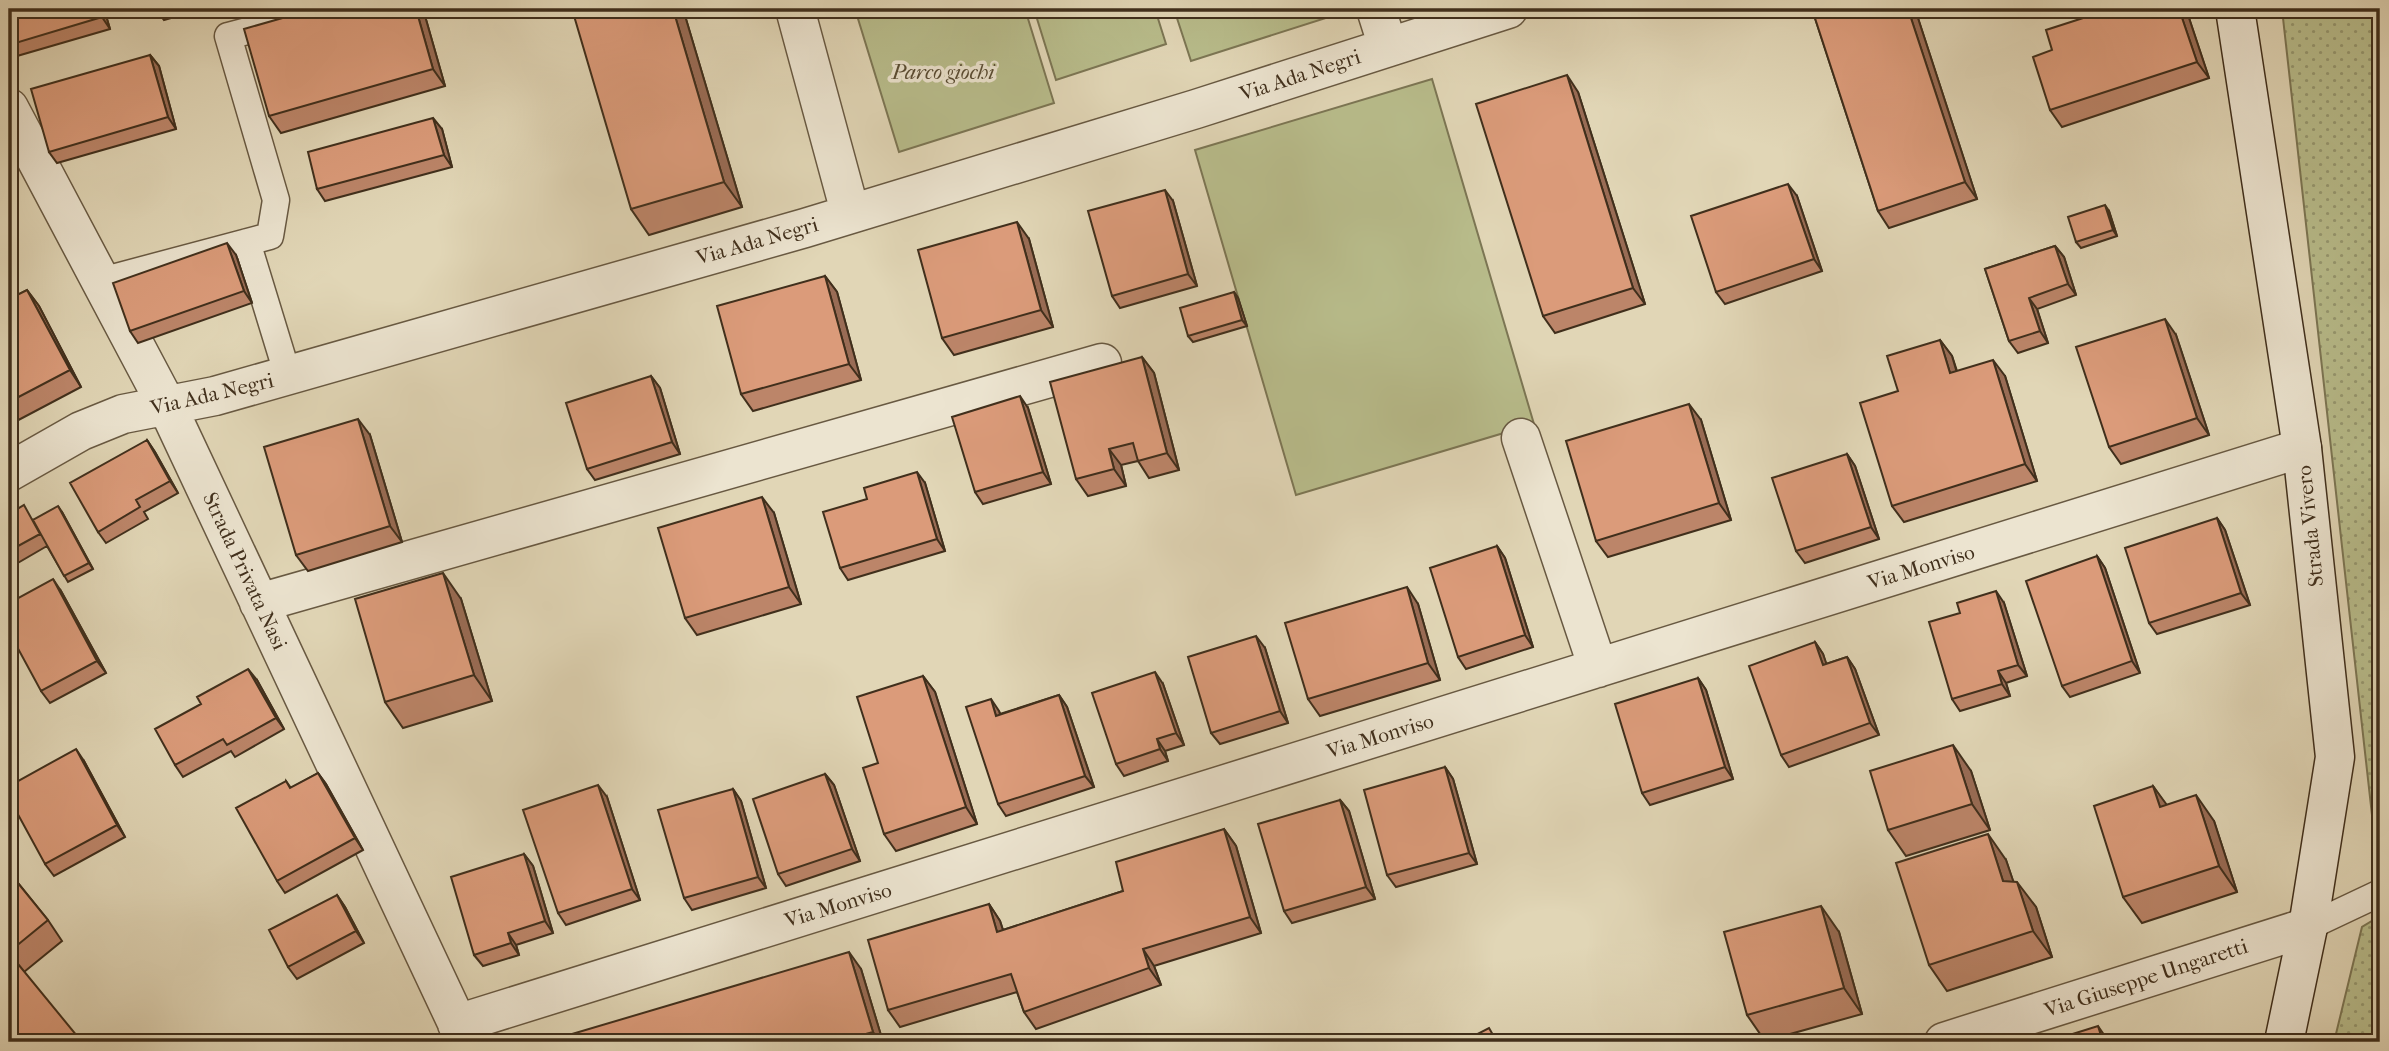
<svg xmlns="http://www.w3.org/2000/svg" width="2389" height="1051" font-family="'IM FELL French Canon',serif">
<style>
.grass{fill:url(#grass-dots);stroke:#7c7654;stroke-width:2}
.park{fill:#b8bc8b;stroke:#7c7654;stroke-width:2}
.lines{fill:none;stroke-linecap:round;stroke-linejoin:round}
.lane-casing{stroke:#685942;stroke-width:29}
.street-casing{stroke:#685942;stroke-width:41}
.secondary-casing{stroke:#402f1c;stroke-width:41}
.lane{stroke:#ece4d0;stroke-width:26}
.street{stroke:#ece4d0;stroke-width:38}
.secondary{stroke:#ece4d0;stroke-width:38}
.wall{fill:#bc8569;stroke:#402f1c;stroke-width:2}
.shaded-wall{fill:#996c55;stroke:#402f1c;stroke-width:2}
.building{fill:#db9b7a;stroke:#402f1c;stroke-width:2}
.labels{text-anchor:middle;stroke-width:7;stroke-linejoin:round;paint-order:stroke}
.park-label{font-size:21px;font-style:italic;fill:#584b32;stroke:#ece4d0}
.street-label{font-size:21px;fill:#402f1c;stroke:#ece4d0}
</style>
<defs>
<pattern id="grass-dots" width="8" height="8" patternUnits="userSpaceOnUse" patternTransform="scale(1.75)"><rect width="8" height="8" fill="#b8bc8b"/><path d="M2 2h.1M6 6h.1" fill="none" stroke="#979971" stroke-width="1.8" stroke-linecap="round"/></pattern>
</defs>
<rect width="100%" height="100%" fill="#e1d6b6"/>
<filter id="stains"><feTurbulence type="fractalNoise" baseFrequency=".00286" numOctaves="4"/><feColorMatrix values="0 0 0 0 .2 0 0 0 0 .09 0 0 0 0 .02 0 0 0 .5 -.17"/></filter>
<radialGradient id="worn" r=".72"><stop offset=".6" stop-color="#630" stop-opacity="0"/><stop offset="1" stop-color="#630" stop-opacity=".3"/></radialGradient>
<path class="grass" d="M2282,9H2380V849L2373,824Z
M2380,916V1042H2334L2362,927Z"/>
<path class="park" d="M855,9H1025L1054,103L899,152Z
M1034,9H1155L1166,44L1056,80Z
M1174,9H1354L1191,61Z
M1432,79L1534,424L1296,495L1195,150Z"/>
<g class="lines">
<defs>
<path id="lane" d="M247,242L288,376
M101,281L270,236L276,200L228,36L332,9
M2308,927L2380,893"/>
<path id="street" d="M795,9L850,212
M1376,9L1388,47
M9,108L167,406L466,1042
M1521,438L1598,668
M9,472L81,431L123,414L215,396L805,228L1196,109L1508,9
M259,603L1102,363
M457,1024L2302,448
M1944,1042L2308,927"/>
<path id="secondary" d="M2235,9L2302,448L2335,757L2308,927L2284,1042"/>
</defs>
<use href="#lane" class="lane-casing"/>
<use href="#street" class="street-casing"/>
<use href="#secondary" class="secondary-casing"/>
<use href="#lane" class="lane"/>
<use href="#street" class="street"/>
<use href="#secondary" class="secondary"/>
</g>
<path class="wall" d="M104,9L110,29L17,56L9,45Z
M156,9H202L164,20Z
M314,9H423L445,86L281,133L269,116Z
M683,9L742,207L649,235L631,209Z
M1812,9H1915L1977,199L1889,228L1878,211Z
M2186,9L2209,78L2062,127L2050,110L2052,50Z
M150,55L159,66L176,129L57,163L49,152Z
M1578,92L1645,304L1555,333L1543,316Z
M442,129L452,167L325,201L317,189Z
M1797,196L1822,271L1725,304L1716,292Z
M1173,201L1197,286L1120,308L1112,296Z
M2109,211L2117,236L2081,248L2076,242Z
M1029,239L1053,327L954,355L942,338Z
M2055,246L2064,257L2076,295L2037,309L2048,343L2018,353L2009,341L1985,269Z
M236,255L252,303L138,343L130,331Z
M825,276L837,292L861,380L753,411L741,394Z
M27,290L39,306L81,387L9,425V299Z
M1234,292L1238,298L1247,326L1193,342L1188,336Z
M2176,335L2209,435L2121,464L2109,447Z
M1940,340L1952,356L1957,371L2005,376L2037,481L1904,522L1892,506L1898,391Z
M1142,357L1154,373L1179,470L1149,478L1138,461L1121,465L1126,486L1088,496L1076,479Z
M651,376L660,388L680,454L595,480L587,469Z
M1028,408L1051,484L983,504L975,492Z
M1701,420L1731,520L1608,557L1596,541Z
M370,435L402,542L308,571L296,555Z
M147,440L155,452L178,493L144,512L148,519L106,543L98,532Z
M1847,454L1855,466L1879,539L1805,563L1796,551Z
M925,483L945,551L848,580L840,568Z
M62,512L93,569L68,582L47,546L9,568V514L34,520Z
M774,513L801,604L697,635L685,618Z
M2217,518L2225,530L2250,605L2157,634L2149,623Z
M1497,546L1505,558L1533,647L1466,669L1458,657Z
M2097,556L2105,568L2140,673L2070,697L2062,686Z
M61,591L106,673L50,703L41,691Z
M461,599L492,701L403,728L385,702Z
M2004,603L2027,676L2006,683L2010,696L1960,711L1952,699Z
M1418,604L1440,680L1320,716L1308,699Z
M1815,642L1823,654L1826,664L1847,657L1855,669L1879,735L1789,767L1781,755Z
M1265,648L1288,723L1220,744L1211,733Z
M923,676L935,692L977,824L896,851L884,834L878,763Z
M1698,678L1706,690L1733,779L1650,805L1642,793Z
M257,680L284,729L235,757L231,751L183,777L175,765Z
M1163,684L1184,745L1165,751L1168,761L1124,776L1116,764Z
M1059,695L1067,707L1094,787L1006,816L998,804L999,711L1000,714Z
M84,761L125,837L54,876L45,864Z
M1445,767L1453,779L1477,864L1396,887L1387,875Z
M1971,771L1990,830L1906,856L1888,830Z
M318,773L326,784L363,850L285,893L277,881L286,781L291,788Z
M825,774L834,785L860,861L786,886L778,874Z
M2153,786L2166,805L2214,821L2237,892L2142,923L2123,897Z
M733,789L741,801L766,888L692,910L684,898Z
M607,797L640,900L566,925L558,913Z
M1340,800L1349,811L1375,899L1292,923L1284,911Z
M1224,829L1236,846L1261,933L1154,966L1161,985L1036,1029L1024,1012L1017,992L900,1027L888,1010L989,904L1000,921L1003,930L1123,891Z
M524,854L533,866L553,933L516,945L519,955L483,966L474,955Z
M2006,860L2013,881L2036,907L2052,957L1947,991L1929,965Z
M9,872L48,920L62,941L24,972L9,1042Z
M337,895L345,907L364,943L297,979L288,967Z
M1839,932L1862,1014L1765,1041L1747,1015Z
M861,969L883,1042H545Z"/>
<path class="shaded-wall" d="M99,9H104L110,29L102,17Z
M416,9H423L445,86L433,69Z
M673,9H683L742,207L724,182Z
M1908,9H1915L1977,199L1965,182Z
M2179,9H2186L2209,78L2197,62Z
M150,55L159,66L176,129L168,117Z
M1567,75L1578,92L1645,304L1633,288Z
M433,118L442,129L452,167L444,155Z
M1788,184L1797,196L1822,271L1814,259Z
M1165,190L1173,201L1197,286L1188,274Z
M2105,205L2109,211L2117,236L2113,230Z
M1017,222L1029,239L1053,327L1041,310Z
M227,243L236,255L252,303L244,291Z
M2055,246L2064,257L2076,295L2068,284Z
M825,276L837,292L861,380L849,364Z
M27,290L39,306L81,387L70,370Z
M1234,292L1238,298L1247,326L1242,320Z
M2029,298L2037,309L2048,343L2040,331Z
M2165,319L2176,335L2209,435L2197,418Z
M1940,340L1952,356L1962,390L1950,373Z
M1142,357L1154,373L1179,470L1167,453Z
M1993,360L2005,376L2037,481L2025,464Z
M651,376L660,388L680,454L672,442Z
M1020,396L1028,408L1051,484L1043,472Z
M1689,404L1701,420L1731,520L1719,503Z
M358,419L370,435L402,542L390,526Z
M147,440L155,452L178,493L170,481Z
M1109,449L1121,465L1126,486L1114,469Z
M1847,454L1855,466L1879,539L1871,527Z
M917,472L925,483L945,551L937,539Z
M762,497L774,513L801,604L789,587Z
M58,506L62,512L93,569L89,563Z
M2217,518L2225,530L2250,605L2241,593Z
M1497,546L1505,558L1533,647L1525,635Z
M2097,556L2105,568L2140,673L2132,661Z
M443,573L461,599L492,701L474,675Z
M53,579L61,591L106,673L97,661Z
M1407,587L1418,604L1440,680L1428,663Z
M1996,591L2004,603L2027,676L2018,665Z
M1256,636L1265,648L1288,723L1280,711Z
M1815,642L1823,654L1831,677L1823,665Z
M1847,657L1855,669L1879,735L1870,723Z
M248,669L257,680L284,729L276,718Z
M1998,671L2006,683L2010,696L2002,684Z
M1155,672L1163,684L1184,745L1176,733Z
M923,676L935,692L977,824L966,807Z
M1698,678L1706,690L1733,779L1725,767Z
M1059,695L1067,707L1094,787L1085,776Z
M991,699L999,711L1004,727L996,716Z
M1157,739L1165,751L1168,761L1160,749Z
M1953,745L1971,771L1990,830L1972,804Z
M76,749L84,761L125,837L117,825Z
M1445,767L1453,779L1477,864L1469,853Z
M318,773L326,784L363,850L355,838Z
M825,774L834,785L860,861L852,849Z
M598,785L607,797L640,900L632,889Z
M2153,786L2172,812L2160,807Z
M733,789L741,801L766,888L758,877Z
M2196,795L2214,821L2237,892L2219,866Z
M1340,800L1349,811L1375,899L1366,887Z
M1224,829L1236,846L1261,933L1250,917Z
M1988,834L2006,860L2022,907L2003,881Z
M524,854L533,866L553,933L545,921Z
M2017,882L2036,907L2052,957L2033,931Z
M337,895L345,907L364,943L356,931Z
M989,904L1000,921L1009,949L997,932Z
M1821,906L1839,932L1862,1014L1844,988Z
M508,933L516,945L519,955L511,943Z
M1143,949L1154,966L1161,985L1149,968Z
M849,952L861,969L883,1042H880L873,1032Z
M2098,1026L2109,1042H2103Z"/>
<path class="building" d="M9,9H99L102,17L9,45Z
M314,9H416L433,69L269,116L244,29Z
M572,9H673L724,182L631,209Z
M1812,9H1908L1965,182L1878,211Z
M2111,9H2179L2197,62L2050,110L2033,57L2052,50L2046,30Z
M150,55L168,117L49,152L31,89Z
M1567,75L1633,288L1543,316L1476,104Z
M433,118L444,155L317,189L308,152Z
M1788,184L1814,259L1716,292L1691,216Z
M1165,190L1188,274L1112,296L1088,211Z
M2105,205L2113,230L2076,242L2068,217Z
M1017,222L1041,310L942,338L918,250Z
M227,243L244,291L130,331L113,283Z
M2055,246L2068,284L2029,298L2040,331L2009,341L1985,269Z
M825,276L849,364L741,394L717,306Z
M27,290L70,370L9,402V299Z
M1234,292L1242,320L1188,336L1180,308Z
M2165,319L2197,418L2109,447L2076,347Z
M1940,340L1950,373L1993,360L2025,464L1892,506L1860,403L1898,391L1887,356Z
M1142,357L1167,453L1138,461L1133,443L1109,449L1114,469L1076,479L1050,382Z
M651,376L672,442L587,469L566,403Z
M1020,396L1043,472L975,492L952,417Z
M1689,404L1719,503L1596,541L1566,441Z
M358,419L390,526L296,555L264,447Z
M147,440L170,481L136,500L140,507L98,532L70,483Z
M1847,454L1871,527L1796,551L1772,478Z
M917,472L937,539L840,568L823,512L867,499L864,488Z
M762,497L789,587L685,618L658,528Z
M24,505L40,534L9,551V514Z
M58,506L89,563L64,576L33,520Z
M2217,518L2241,593L2149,623L2125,548Z
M1497,546L1525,635L1458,657L1430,568Z
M2097,556L2132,661L2062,686L2026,581Z
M443,573L474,675L385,702L355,599Z
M53,579L97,661L41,691L9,632V603Z
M1407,587L1428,663L1308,699L1285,623Z
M1996,591L2018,665L1998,671L2002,684L1952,699L1929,622L1960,613L1957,603Z
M1256,636L1280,711L1211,733L1188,657Z
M1815,642L1823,665L1847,657L1870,723L1781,755L1749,666Z
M248,669L276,718L227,745L223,739L175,765L155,729L201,704L197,697Z
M1155,672L1176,733L1157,739L1160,749L1116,764L1092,693Z
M923,676L966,807L884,834L863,768L878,763L857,697Z
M1698,678L1725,767L1642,793L1615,704Z
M1059,695L1085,776L998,804L966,707L991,699L996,716Z
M1953,745L1972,804L1888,830L1870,771Z
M76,749L117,825L45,864L9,798V786Z
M1445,767L1469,853L1387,875L1364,790Z
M318,773L355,838L277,881L236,808L286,781L290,788Z
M825,774L852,849L778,874L753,799Z
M598,785L632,889L558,913L523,810Z
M2153,786L2160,807L2196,795L2219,866L2123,897L2094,806Z
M733,789L758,877L684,898L658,810Z
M1340,800L1366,887L1284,911L1258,824Z
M1224,829L1250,917L1143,949L1149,968L1024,1012L1011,974L888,1010L868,940L989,904L997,932L1123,891L1116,862Z
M1988,834L2003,881L2017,882L2033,931L1929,965L1896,863Z
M524,854L545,921L508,933L511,943L474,955L451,877Z
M9,872L48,920L9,952Z
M337,895L356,931L288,967L269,930Z
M1821,906L1844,988L1747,1015L1724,932Z
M849,952L873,1032L837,1042H545Z
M9,953L82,1042H9Z
M2098,1026L2103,1042H2047Z
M1489,1028L1497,1042H1462Z"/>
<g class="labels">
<g class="park-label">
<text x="943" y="79">Parco giochi</text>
</g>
<g class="street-label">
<text transform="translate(1300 75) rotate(-18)" y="7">Via Ada Negri</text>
<text transform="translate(757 241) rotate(-16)" y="7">Via Ada Negri</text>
<text transform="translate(212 394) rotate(-13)" y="7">Via Ada Negri</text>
<text transform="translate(2310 526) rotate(-96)" y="7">Strada Vivero</text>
<text transform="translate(1921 567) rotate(-17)" y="7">Via Monviso</text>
<text transform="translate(245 571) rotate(65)" y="7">Strada Privata Nasi</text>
<text transform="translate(1380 736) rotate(-17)" y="7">Via Monviso</text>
<text transform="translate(838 905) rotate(-17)" y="7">Via Monviso</text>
<text transform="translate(2146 978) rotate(-18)" y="7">Via Giuseppe Ungaretti</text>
</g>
</g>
<rect width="2389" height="1051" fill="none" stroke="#e1d6b6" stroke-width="35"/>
<rect x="10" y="10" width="2368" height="1030" fill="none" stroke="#402f1c" stroke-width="3.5"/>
<rect x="18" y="18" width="2354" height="1016" fill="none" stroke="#402f1c" stroke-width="2"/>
<rect width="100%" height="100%" filter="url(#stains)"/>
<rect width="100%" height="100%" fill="url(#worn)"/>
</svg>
